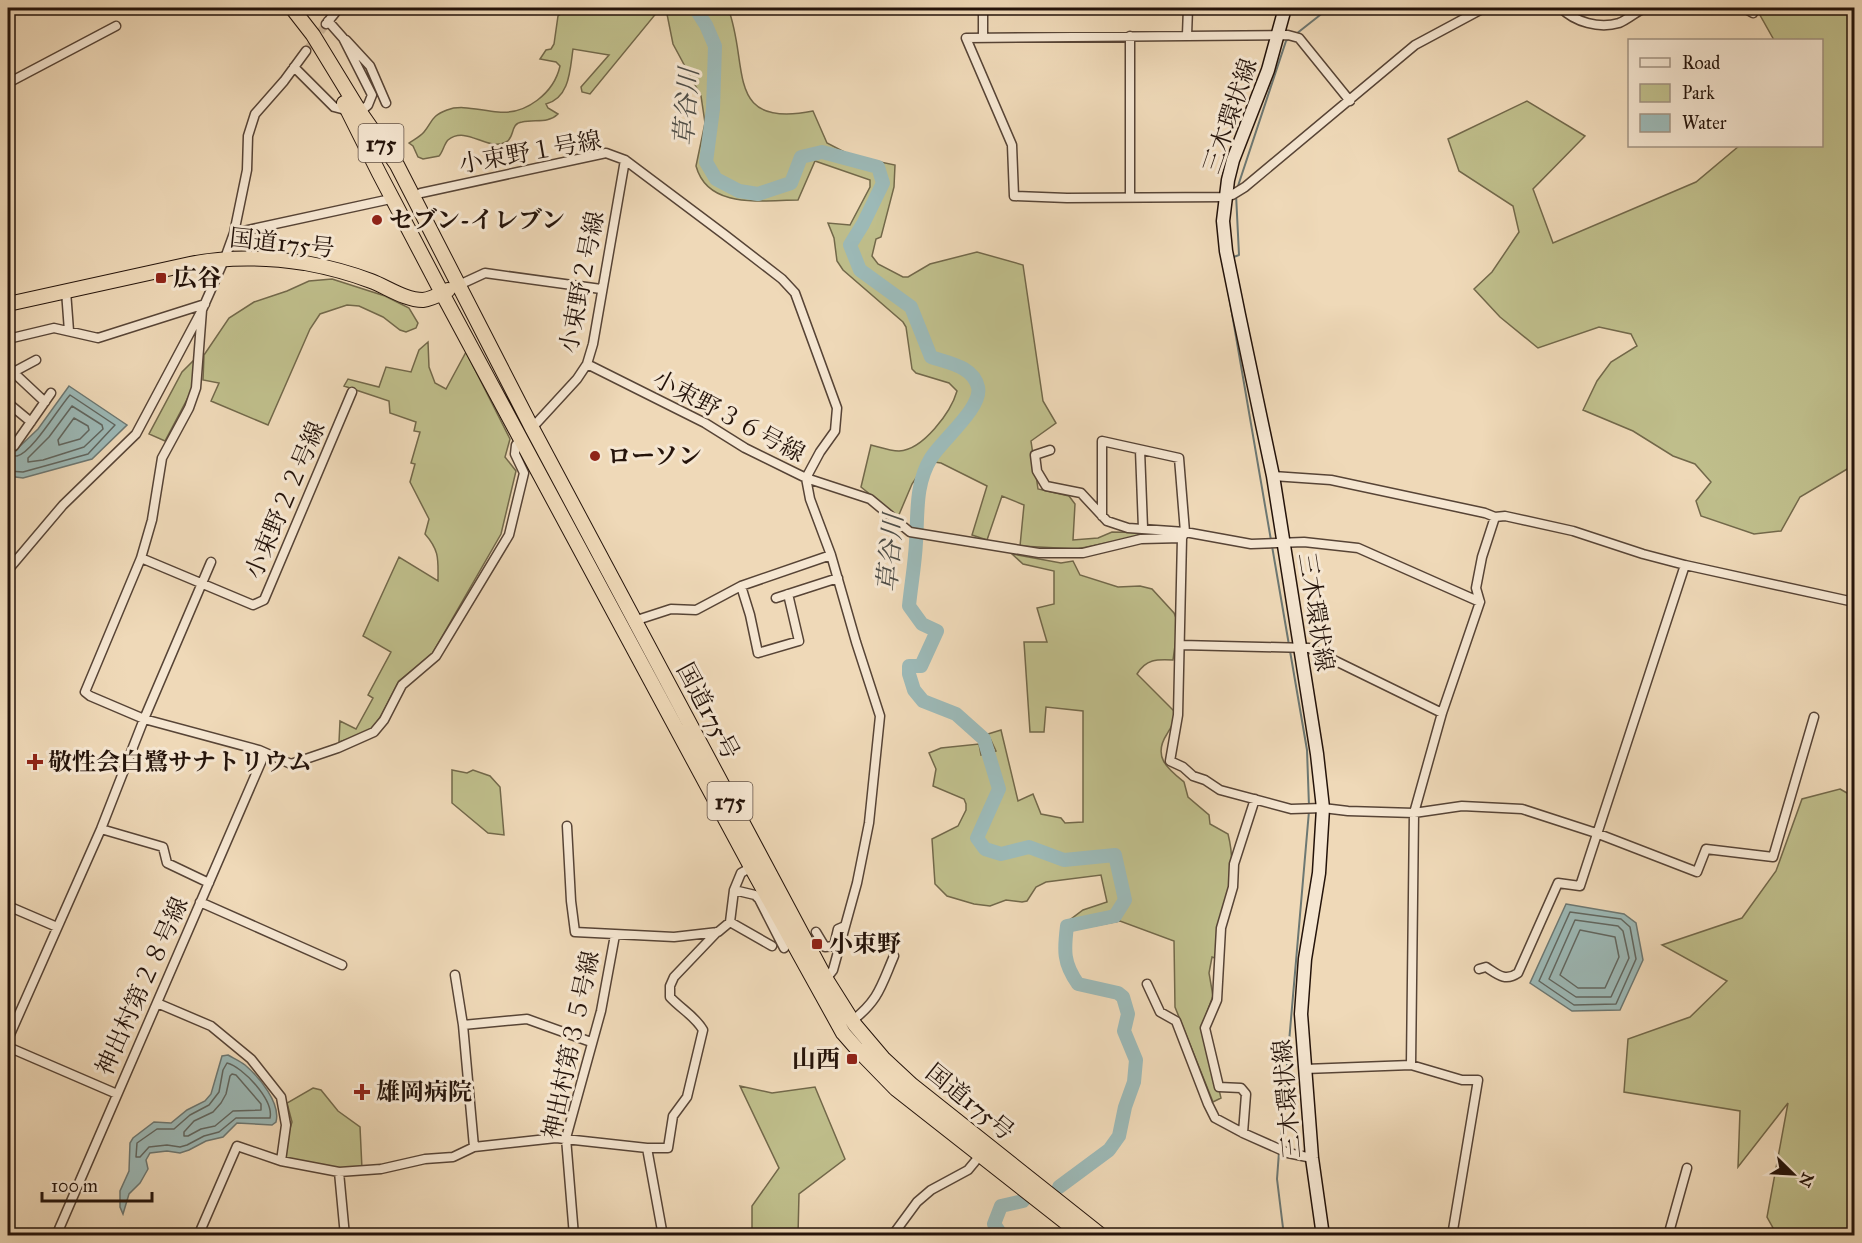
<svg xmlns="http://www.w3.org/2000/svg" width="1862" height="1243" font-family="'IM FELL Great Primer','Noto Serif JP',serif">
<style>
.green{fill:#bfbe8b;stroke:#72684a;stroke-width:1.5}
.water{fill:#9cb9b7;stroke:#6c7772;stroke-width:1.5}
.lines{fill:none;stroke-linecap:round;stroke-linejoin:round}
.shore{stroke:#606660;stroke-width:1.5}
.stream{stroke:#6c7772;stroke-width:2}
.river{stroke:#9cb9b7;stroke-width:14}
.minor-tunnel{stroke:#d1bb9e;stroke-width:8;stroke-dasharray:8 4;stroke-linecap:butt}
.minor-casing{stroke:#574436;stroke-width:11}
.secondary-casing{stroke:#24130a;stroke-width:15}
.trunk-casing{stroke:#24130a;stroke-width:16}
.minor{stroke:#f5e6d1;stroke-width:8}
.secondary{stroke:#f5e6d1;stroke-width:12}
.trunk{stroke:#efd9b8;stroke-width:14}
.poi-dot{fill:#8f2418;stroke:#f5e6d1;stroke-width:2}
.labels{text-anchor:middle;stroke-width:6;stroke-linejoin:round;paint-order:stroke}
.shield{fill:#f5e6d1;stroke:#635246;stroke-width:1.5}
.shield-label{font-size:22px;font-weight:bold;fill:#24130a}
.street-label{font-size:24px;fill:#24130a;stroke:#f5e6d1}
.poi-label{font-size:24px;font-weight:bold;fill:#24130a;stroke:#f5e6d1;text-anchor:start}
.water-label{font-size:26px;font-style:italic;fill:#4e4d47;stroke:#f5e6d1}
</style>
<rect width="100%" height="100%" fill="#efd9b8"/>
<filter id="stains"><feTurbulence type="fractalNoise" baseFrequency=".00333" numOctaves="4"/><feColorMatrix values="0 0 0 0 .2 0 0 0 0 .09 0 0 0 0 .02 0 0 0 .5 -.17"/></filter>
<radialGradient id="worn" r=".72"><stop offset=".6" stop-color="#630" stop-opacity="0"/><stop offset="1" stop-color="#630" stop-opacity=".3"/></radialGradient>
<path class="green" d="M570,8H728C750,65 723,129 813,111L827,143L852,156L895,165L894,187L881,237L876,239L872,256L878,264L903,277H908L930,264L977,252L1023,265L1043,401L1056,423L1031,441L1038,489L1069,496L1075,504L1073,540L1098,538L1112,532L1157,533V537L1111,542L1077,549L1020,546L1024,505L1002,496L987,540L972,535L987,486L941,463L927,461L912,484L898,517L861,487L871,445C879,447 890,451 899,451C923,450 951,412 957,391L949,383L916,373L912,369L906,327L903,322L843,270L837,261L834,238L828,223L850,225L870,187V180L815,161L798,200C763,200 708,210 696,166L705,123L701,96L673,44L667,14L658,11L590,94L582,92L581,87L609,55L573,49C570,69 570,98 546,104L548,108L558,114C548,124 535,119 522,122C510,123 515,138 506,142C487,152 467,125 448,140C444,144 443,152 439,156L423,159L418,157L413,146L409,143C413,140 420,137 424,132C433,121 431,116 447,110C462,104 481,111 498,112C526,115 554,93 560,66L556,62L540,59L546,50L551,49L554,44L558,16Z
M1756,8H1854V465L1800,497L1781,531L1754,534L1701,516L1696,501L1711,482L1695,464L1673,456L1633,431L1583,410L1597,381L1611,362L1637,346L1631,334L1599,327L1538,348L1500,317L1474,289L1492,272L1519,232L1513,206L1459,171L1448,139L1527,101L1585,136L1533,189L1553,243L1696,182L1739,146H1822V40H1774Z
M332,279L385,296L409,308L418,323L416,328L406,332L400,330L383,317L359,306L347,305L320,314L310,329L268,425L211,401L219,383L203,380L204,355L229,318L254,302L287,291L309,281Z
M428,342L429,367L435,383L446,389L466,352L510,439L505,457L516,471L501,534L432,654L399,681L381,716L370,732L339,742L340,721L356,729L373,698L368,695L391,652L363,636L399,557L438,581C438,560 440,551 425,534L429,519L410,482L415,464L411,463L420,432L414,431L416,422L390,413L389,401L344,386L348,379L379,387L386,367L411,372L419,350Z
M195,359L192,390L165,441L149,434L182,372Z
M1012,554L1061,563L1073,561L1080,575L1118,587L1140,586L1152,589L1174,613L1178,623L1173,660C1157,659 1146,659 1137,674L1175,712C1175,723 1172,725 1167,734C1152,757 1168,769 1184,782L1188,797L1209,815L1210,824L1228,834C1239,876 1224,917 1215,958L1212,957L1209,973L1213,996L1203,1023L1221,1098L1213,1102L1175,1007L1174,941L1120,921L1062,932L1063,925L1083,910L1107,902L1101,875L1046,882L1036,887L1027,901L1022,902L1006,900L990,906L974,904L947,896L935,884L932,839L958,826L966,810V804L964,799L933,786L936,769L929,753L941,748L979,744L981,755L996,751L988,734L1001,730L1018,801L1033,794L1041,814L1061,818L1065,823L1083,822V711L1046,707L1044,732H1030L1024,642H1047L1037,608L1054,604V571L1023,564Z
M452,770L467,773L473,770L490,776L500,787L504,835L488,833L452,803Z
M1840,789L1854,797V1235H1777L1767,1217L1788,1103L1738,1167L1740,1111L1624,1092L1628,1039L1690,1017L1727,981L1662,945L1742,918L1776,871L1802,799Z
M740,1086L772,1093L815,1087L845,1159L799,1194L798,1235H752V1206L779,1168Z
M313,1088L321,1090L338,1111L360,1127L362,1169L338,1171L285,1160L286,1141L292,1122L287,1103Z"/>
<path class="water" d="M69,386L127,425L92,459L23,478L8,476V448L16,450L38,429Z
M1566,904L1624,914L1636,923L1643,960L1620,1010L1572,1011L1530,983Z
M228,1055C233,1058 240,1061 245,1065C259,1077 281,1103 276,1122L272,1125L237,1123L223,1137L206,1141L189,1150L180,1153L167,1151L150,1153L146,1160L148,1169L140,1183L129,1194L123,1214L120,1207V1191L129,1171L130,1143L133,1138L154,1122L171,1123L187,1110L205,1101L211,1094L222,1056Z"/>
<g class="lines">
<path class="shore" d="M72,406L102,425L103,429L84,447L43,460L28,462V458L49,437Z
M74,418L88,426L89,430L80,439L59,445L58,440Z
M8,454C9,455 15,456 17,456C32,453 59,407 70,395L115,425L88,454L23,472L8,471
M1570,912L1621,919L1630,927L1636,959L1616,1004L1574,1005L1539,981Z
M1575,920L1618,926L1623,931L1629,958L1611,997H1576L1549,979Z
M1580,930L1615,937L1619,957L1605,988H1578L1560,975Z
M227,1063C243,1067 274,1100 270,1118H236L219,1132L204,1136L187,1145L180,1147L167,1145L149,1147L140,1157H136L137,1143L157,1129H174L190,1115L209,1105L219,1092L223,1070Z
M232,1074L236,1075L261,1104V1110L233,1111L215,1126L201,1129L188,1136H184V1132L194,1121L213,1112L221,1103L226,1094L230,1076Z"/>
<path class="stream" d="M1296,34L1329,8
M1237,189L1286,41L1289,39
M1231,258L1239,255L1236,194
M1223,261L1289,645
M1290,651L1307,750L1309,806
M1280,1146L1309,811
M1279,1152L1277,1179L1284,1236"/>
<path class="river" d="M695,8L706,25L715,46L713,109L706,162L716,179L739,191L758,194L791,183L801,157L822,152L878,167L883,183L863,224L850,245L860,270L911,307L931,357C948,363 973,366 978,387C983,407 942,440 931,458C915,484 918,513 916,542C915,564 911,585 909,606L922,624L937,631L921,666H909V674L914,690L923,701L956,714L984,739L999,789L977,838L985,849L1001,854L1029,847L1064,860L1115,855L1125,900L1115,916L1067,926C1064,950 1063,963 1078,984L1118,993L1123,997L1128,1014L1124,1031L1136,1060L1134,1082L1125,1107L1119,1136L1109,1150L1059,1187
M1002,1236L994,1224L1001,1206L1023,1201"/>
<path class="minor-tunnel" d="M306,51L326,24"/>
<defs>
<path id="minor" d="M983,8V37
M1561,8C1575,22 1599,29 1619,23C1627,20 1636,12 1644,8
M1744,8L1753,13
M328,21L343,38L372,95L368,105L360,112
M326,24L339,8
M1187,35L1188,8
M1130,36V197
M346,40L370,66L386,103
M294,67L334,107L349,111
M8,83L116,26
M1350,101L1299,38L1288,35L966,38L1012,145L1014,196L1067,198L1225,197L1232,195L1245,187L1415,45L1484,8
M421,193L606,153L625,160L725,235L782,279L795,293L837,408L835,431L820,452L806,478L870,499L910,532L1039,553H1083L1141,539L1182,538L1185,532
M234,233L386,200
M459,285L485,273L601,289
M66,291L69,331
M202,310L196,388L189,408L162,458L152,520L141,558L85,692L90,696L144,719L259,750L291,764L338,748L374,732L384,720L402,685L436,656L509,535L524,473L515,454L516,445L521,438
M8,339L54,328L98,338L205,304
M587,364L705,423L745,448L806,478L810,499L831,555L856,642L880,716L869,823L857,883L833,970L826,979
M13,372L45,402
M8,375L36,360
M8,403L31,422
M532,428L577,379L587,364L593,344L625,160
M8,443L14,446L51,393
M1050,450L1035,455L1037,471L1046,486L1081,493L1107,521L1128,528L1185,532L1251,544L1304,542L1358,548L1480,602
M1140,450L1143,528
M1273,476L1331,480L1485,513L1495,517L1505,516L1573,531L1643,554L1685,565L1854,602
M1102,516V441L1179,458L1185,532
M1182,538L1178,715L1170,761L1183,767L1193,776L1205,780L1220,790L1291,809L1323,808L1348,811L1414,813L1462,806L1522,809L1596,833L1697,872L1706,849L1773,857L1814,717
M141,558L253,605L264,600L352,392
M8,570L63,505L136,434L202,310L225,258L234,233L247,170L248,136L255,114L284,81L306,51
M741,586L750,615L758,653L799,641L788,594
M776,598L838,578
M634,621L671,609L696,610L741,586L831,555
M1181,645L1309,648L1442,713
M567,826L571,901L575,932L674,937L718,932L730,922L772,946
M101,829L163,847L167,863L209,883
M755,865L741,873L734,890L755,895L759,899L784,948
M200,902L342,965
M8,906L57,927
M730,922L734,890
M816,932L825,947L834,946L838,929L845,926
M1479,969L1486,967C1497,974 1505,982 1518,973L1558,883L1580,886L1685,565
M455,975L463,1025
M1147,984L1160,1012L1176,1021L1208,1104L1215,1118L1243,1133L1288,1153L1312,1158
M157,1003L211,1026L251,1059L281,1097L286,1125L281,1161
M852,1021C879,1000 881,986 894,956
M8,1039L101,829L144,719L211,562
M8,1047L117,1094
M1411,1065L1414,813L1442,713L1480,602L1476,588L1482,557L1495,517
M1305,1069L1411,1065L1462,1080H1478L1452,1236
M1243,1133L1246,1094L1241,1088L1219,1087L1205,1028L1217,1000L1221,928L1233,887L1234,864L1255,799
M474,1147L463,1025L527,1019L591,1042
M647,1148H668L673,1116L687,1097L703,1030C695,1016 681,1009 670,997V986L674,977L717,932
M339,1172L345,1236
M8,1232L15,1236
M56,1236L265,753
M198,1236L237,1146L281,1161L339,1172L381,1169L425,1159L453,1157L474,1147L556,1138L647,1148L663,1236
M574,1236L566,1138L601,1011L615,935
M892,1236L917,1202L931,1190L968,1170L982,1153
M1668,1236L1687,1168"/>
<path id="secondary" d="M1285,8L1268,70L1233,160L1228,180L1223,221L1226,251L1239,315L1273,476L1317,754L1323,808L1319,873L1305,959L1301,1014L1312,1158L1323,1236"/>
<path id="trunk" d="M292,8L313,35L360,112L397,165L532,428L826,979L855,1025L883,1058L912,1085L1102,1236
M344,103L379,173L442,293L751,867L843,1033L857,1049L896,1089L1083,1236
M8,304L190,264C229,256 266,257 305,263C327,267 350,273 371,281C387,287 405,300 423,300C432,299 440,294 448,290"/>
</defs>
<use href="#minor" class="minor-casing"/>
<use href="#secondary" class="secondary-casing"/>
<use href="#trunk" class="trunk-casing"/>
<use href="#minor" class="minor"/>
<use href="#secondary" class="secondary"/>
<use href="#trunk" class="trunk"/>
</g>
<g class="poi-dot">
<circle cx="377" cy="220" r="6"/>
<rect x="155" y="272" width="12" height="12" rx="3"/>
<circle cx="595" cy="456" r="6"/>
<path d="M32 753h6v6h6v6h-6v6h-6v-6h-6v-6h6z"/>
<rect x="811" y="938" width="12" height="12" rx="3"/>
<rect x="846" y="1053" width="12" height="12" rx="3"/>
<path d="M359 1083h6v6h6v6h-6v6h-6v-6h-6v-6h6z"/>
</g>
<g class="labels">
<g class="shield">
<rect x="358.5" y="124" width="45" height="38" rx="4.5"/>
<rect x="707.5" y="782" width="45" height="38" rx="4.5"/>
</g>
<g class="shield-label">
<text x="381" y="151">175</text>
<text x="730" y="809">175</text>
</g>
<g class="street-label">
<text transform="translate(1230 116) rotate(-71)" y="8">三木環状線</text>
<text transform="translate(530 152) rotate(-10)" y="8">小束野１号線</text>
<text transform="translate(282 243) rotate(6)" y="8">国道175号</text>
<text transform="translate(582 282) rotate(-79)" y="8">小束野２号線</text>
<text transform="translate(729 416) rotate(28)" y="8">小束野３６号線</text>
<text transform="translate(285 500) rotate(-67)" y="8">小束野２２号線</text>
<text transform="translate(1316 612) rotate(81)" y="8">三木環状線</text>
<text transform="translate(708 711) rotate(62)" y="8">国道175号</text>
<text transform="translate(142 986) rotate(-66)" y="8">神出村第２８号線</text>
<text transform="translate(571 1045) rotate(-78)" y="8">神出村第３５号線</text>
<text transform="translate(1287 1099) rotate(-95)" y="8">三木環状線</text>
<text transform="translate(970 1102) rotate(39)" y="8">国道175号</text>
</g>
<g class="poi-label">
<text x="389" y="228">セブン-イレブン</text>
<text x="173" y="286">広谷</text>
<text x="607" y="464">ローソン</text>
<text x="48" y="770">敬性会白鷺サナトリウム</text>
<text x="829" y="952">小束野</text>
<text x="840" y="1067" text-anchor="end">山西</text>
<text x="376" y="1100">雄岡病院</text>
</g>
<g class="water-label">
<text transform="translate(686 107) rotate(-86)" y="9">草谷川</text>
<text transform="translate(890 553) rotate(-85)" y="9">草谷川</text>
</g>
</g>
<rect width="1862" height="1243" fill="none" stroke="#efd9b8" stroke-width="30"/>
<rect x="9" y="9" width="1844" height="1225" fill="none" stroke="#24130a" stroke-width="3"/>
<rect x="15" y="15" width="1832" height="1213" fill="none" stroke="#24130a" stroke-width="1.5"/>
<rect x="1628" y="39" width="195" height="108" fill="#f5e6d1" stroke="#a19281" stroke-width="1.5"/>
<rect x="1640" y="58" width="30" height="9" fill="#f5e6d1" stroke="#a19281" stroke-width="1.5"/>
<text x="1682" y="69" font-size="18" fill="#24130a">Road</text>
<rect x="1640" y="84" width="30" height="18" fill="#bfbe8b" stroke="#a19281" stroke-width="1.5"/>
<text x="1682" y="99" font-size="18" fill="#24130a">Park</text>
<rect x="1640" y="114" width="30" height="18" fill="#9cb9b7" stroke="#a19281" stroke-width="1.5"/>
<text x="1682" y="129" font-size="18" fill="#24130a">Water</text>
<g transform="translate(1793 1174) rotate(114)" stroke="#f5e6d1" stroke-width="4.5" paint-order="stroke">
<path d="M0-4.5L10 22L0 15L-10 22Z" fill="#24130a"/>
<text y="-9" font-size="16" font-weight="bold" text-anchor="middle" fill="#24130a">N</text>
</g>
<path d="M42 1192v9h110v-9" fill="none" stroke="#24130a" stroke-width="3"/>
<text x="51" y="1192" font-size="18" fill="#24130a" stroke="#f5e6d1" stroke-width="4.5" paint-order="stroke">100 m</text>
<rect width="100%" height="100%" filter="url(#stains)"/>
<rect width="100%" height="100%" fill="url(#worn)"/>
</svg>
